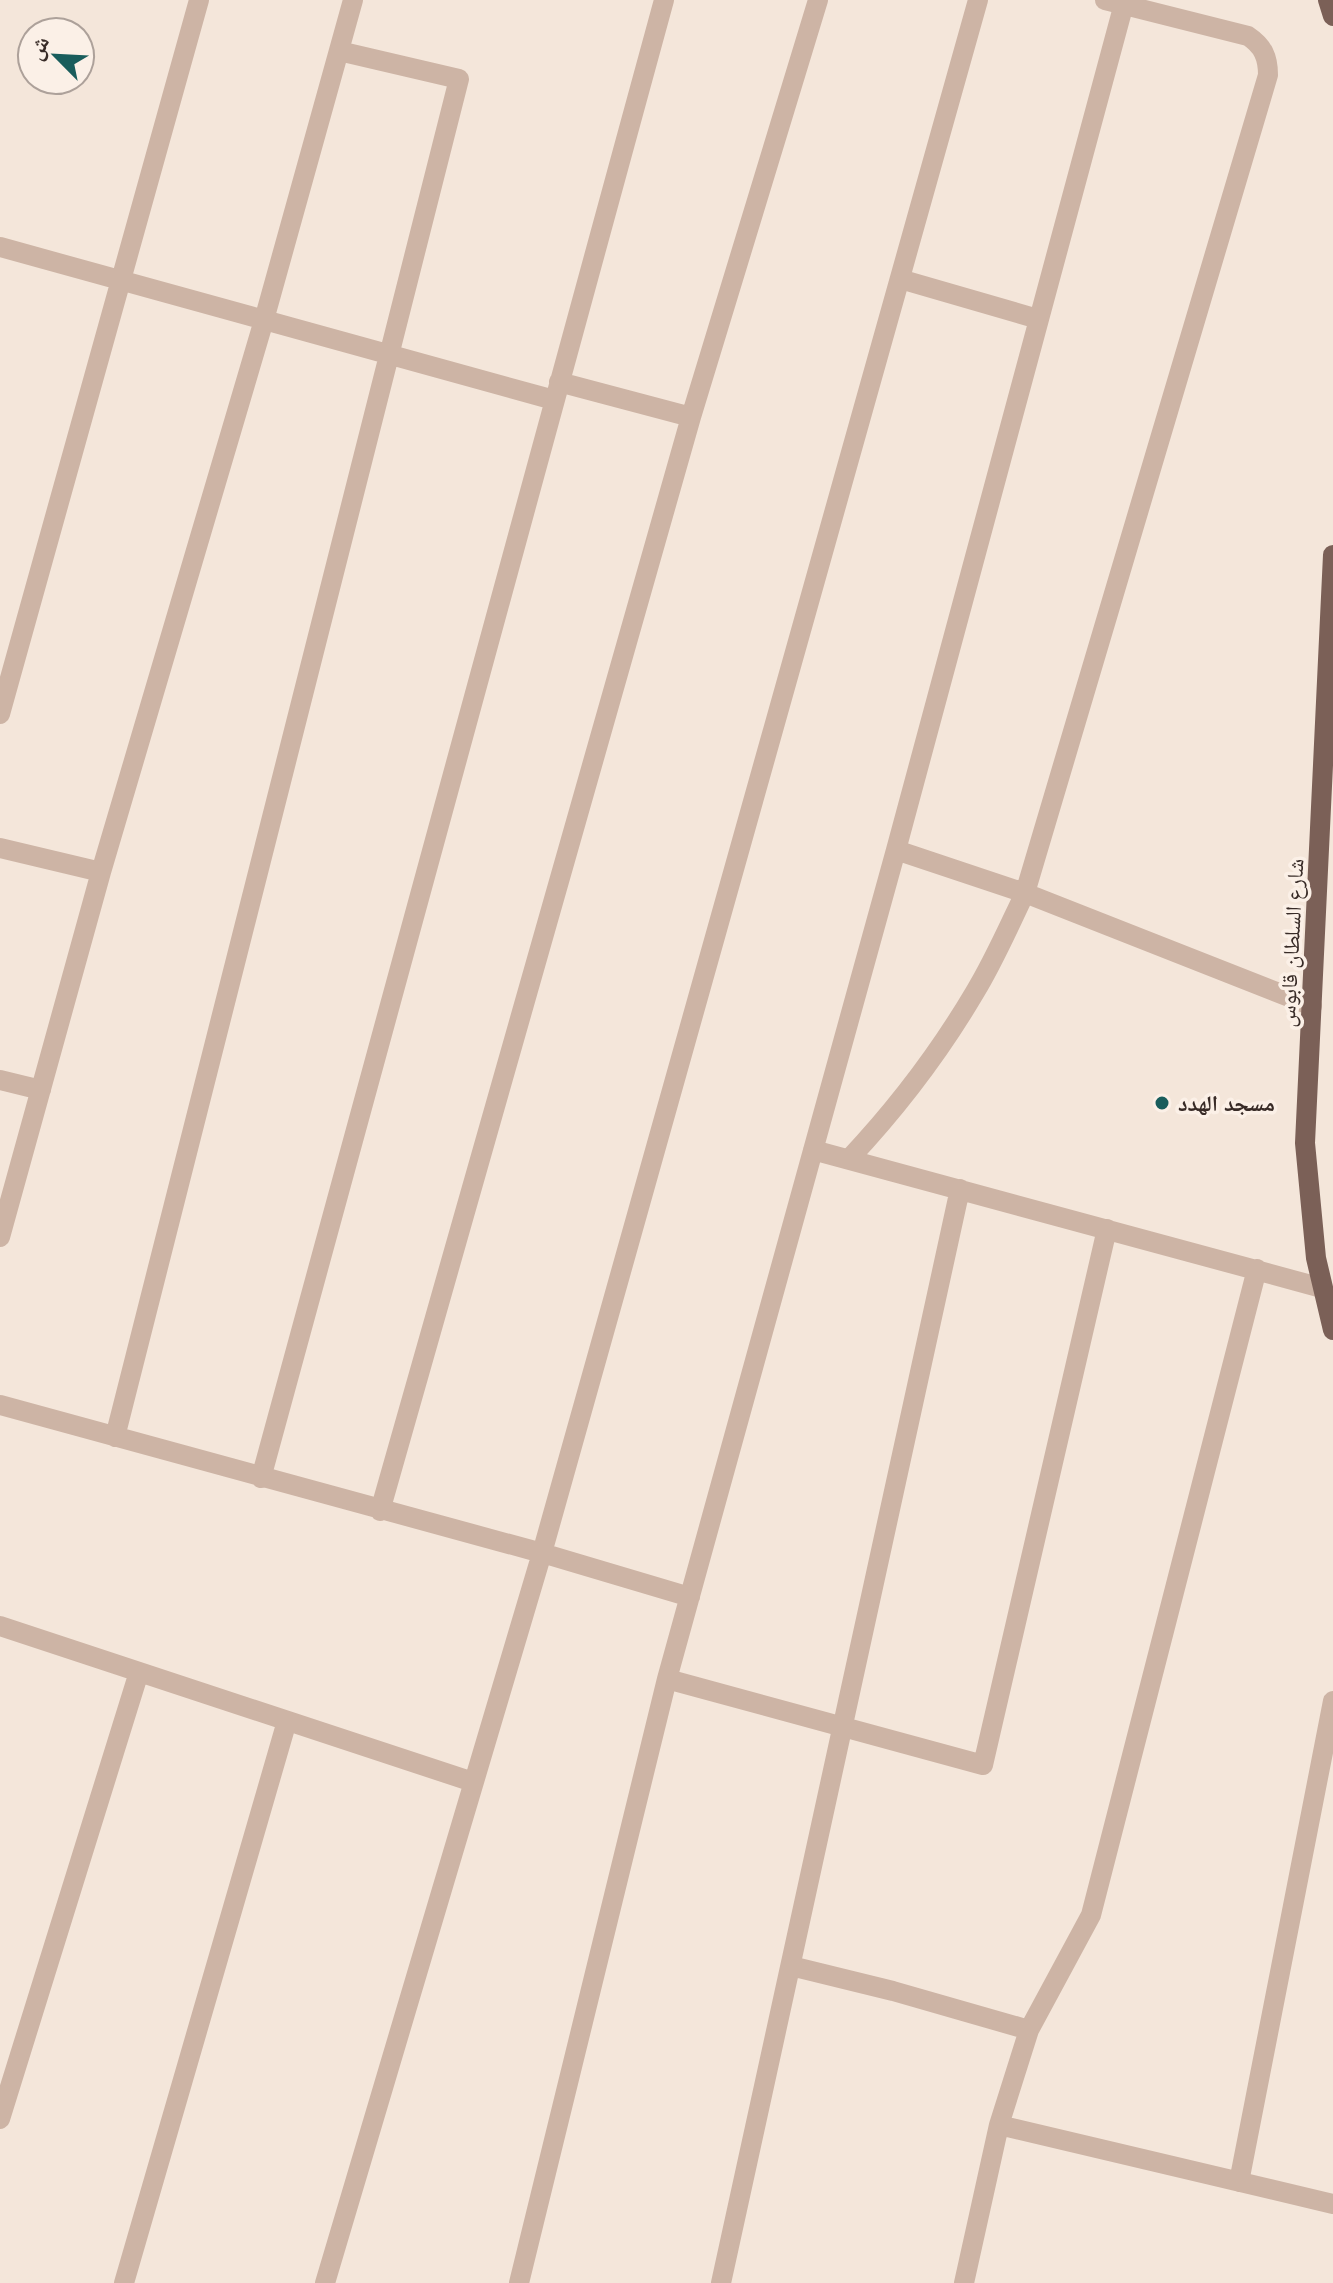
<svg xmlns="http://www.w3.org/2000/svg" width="1333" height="2283" font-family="'Nunito Sans','Noto Naskh Arabic',sans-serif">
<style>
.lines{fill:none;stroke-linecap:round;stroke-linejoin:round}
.street{stroke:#cdb4a5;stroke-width:20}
.primary{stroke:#7b6057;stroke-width:20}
.poi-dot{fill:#195d5c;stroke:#fbf0e7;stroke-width:3}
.labels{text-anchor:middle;stroke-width:7;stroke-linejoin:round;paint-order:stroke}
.street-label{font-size:22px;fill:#382b27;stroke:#fbf0e7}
.poi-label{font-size:22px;font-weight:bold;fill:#382b27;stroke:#fbf0e7;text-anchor:start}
</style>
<rect width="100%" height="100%" fill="#f4e6da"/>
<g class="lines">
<path class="street" d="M0,247L554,400
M900,279L1038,319
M559,382L691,417
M0,714L199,0
M0,848L101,872
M896,850L1025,893L1312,1006
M0,1080L41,1090
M813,1150L1322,1288
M849,1159C897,1108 939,1053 975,992C994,961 1009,926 1025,893L1268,75C1268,57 1263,46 1248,36L1105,0
M0,1237L101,872L264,320L353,0
M0,1405L542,1553L690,1597
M115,1437L459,79L339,51
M261,1478L664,0
M380,1511L691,417L818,0
M0,1626L473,1782
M667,1679L983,1765L1107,1229
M791,1966L893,1991L1029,2030
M0,2119L139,1672
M999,2125L1333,2204
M1239,2182L1333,1701
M124,2283L287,1721
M325,2283L542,1553L978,0
M519,2283L667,1679L896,850L1125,0
M721,2283L960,1189
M964,2283L999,2125L1029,2030L1091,1915L1257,1269"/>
<path class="primary" d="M1328,0L1333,16
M1333,555L1305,1143L1316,1258L1333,1330"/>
</g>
<circle class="poi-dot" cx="1162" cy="1103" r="8"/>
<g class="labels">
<g class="street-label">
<text transform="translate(1291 943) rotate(-87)" y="8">شارع السلطان قابوس</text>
</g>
<g class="poi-label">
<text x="1178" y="1111">مسجد الهدد</text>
</g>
</g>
<g transform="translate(56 56) rotate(294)"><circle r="38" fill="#fbf0e7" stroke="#ada19a" stroke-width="2"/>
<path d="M0-6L14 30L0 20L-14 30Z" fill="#195d5c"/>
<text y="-12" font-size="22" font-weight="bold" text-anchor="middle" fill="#382b27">ش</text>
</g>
</svg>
